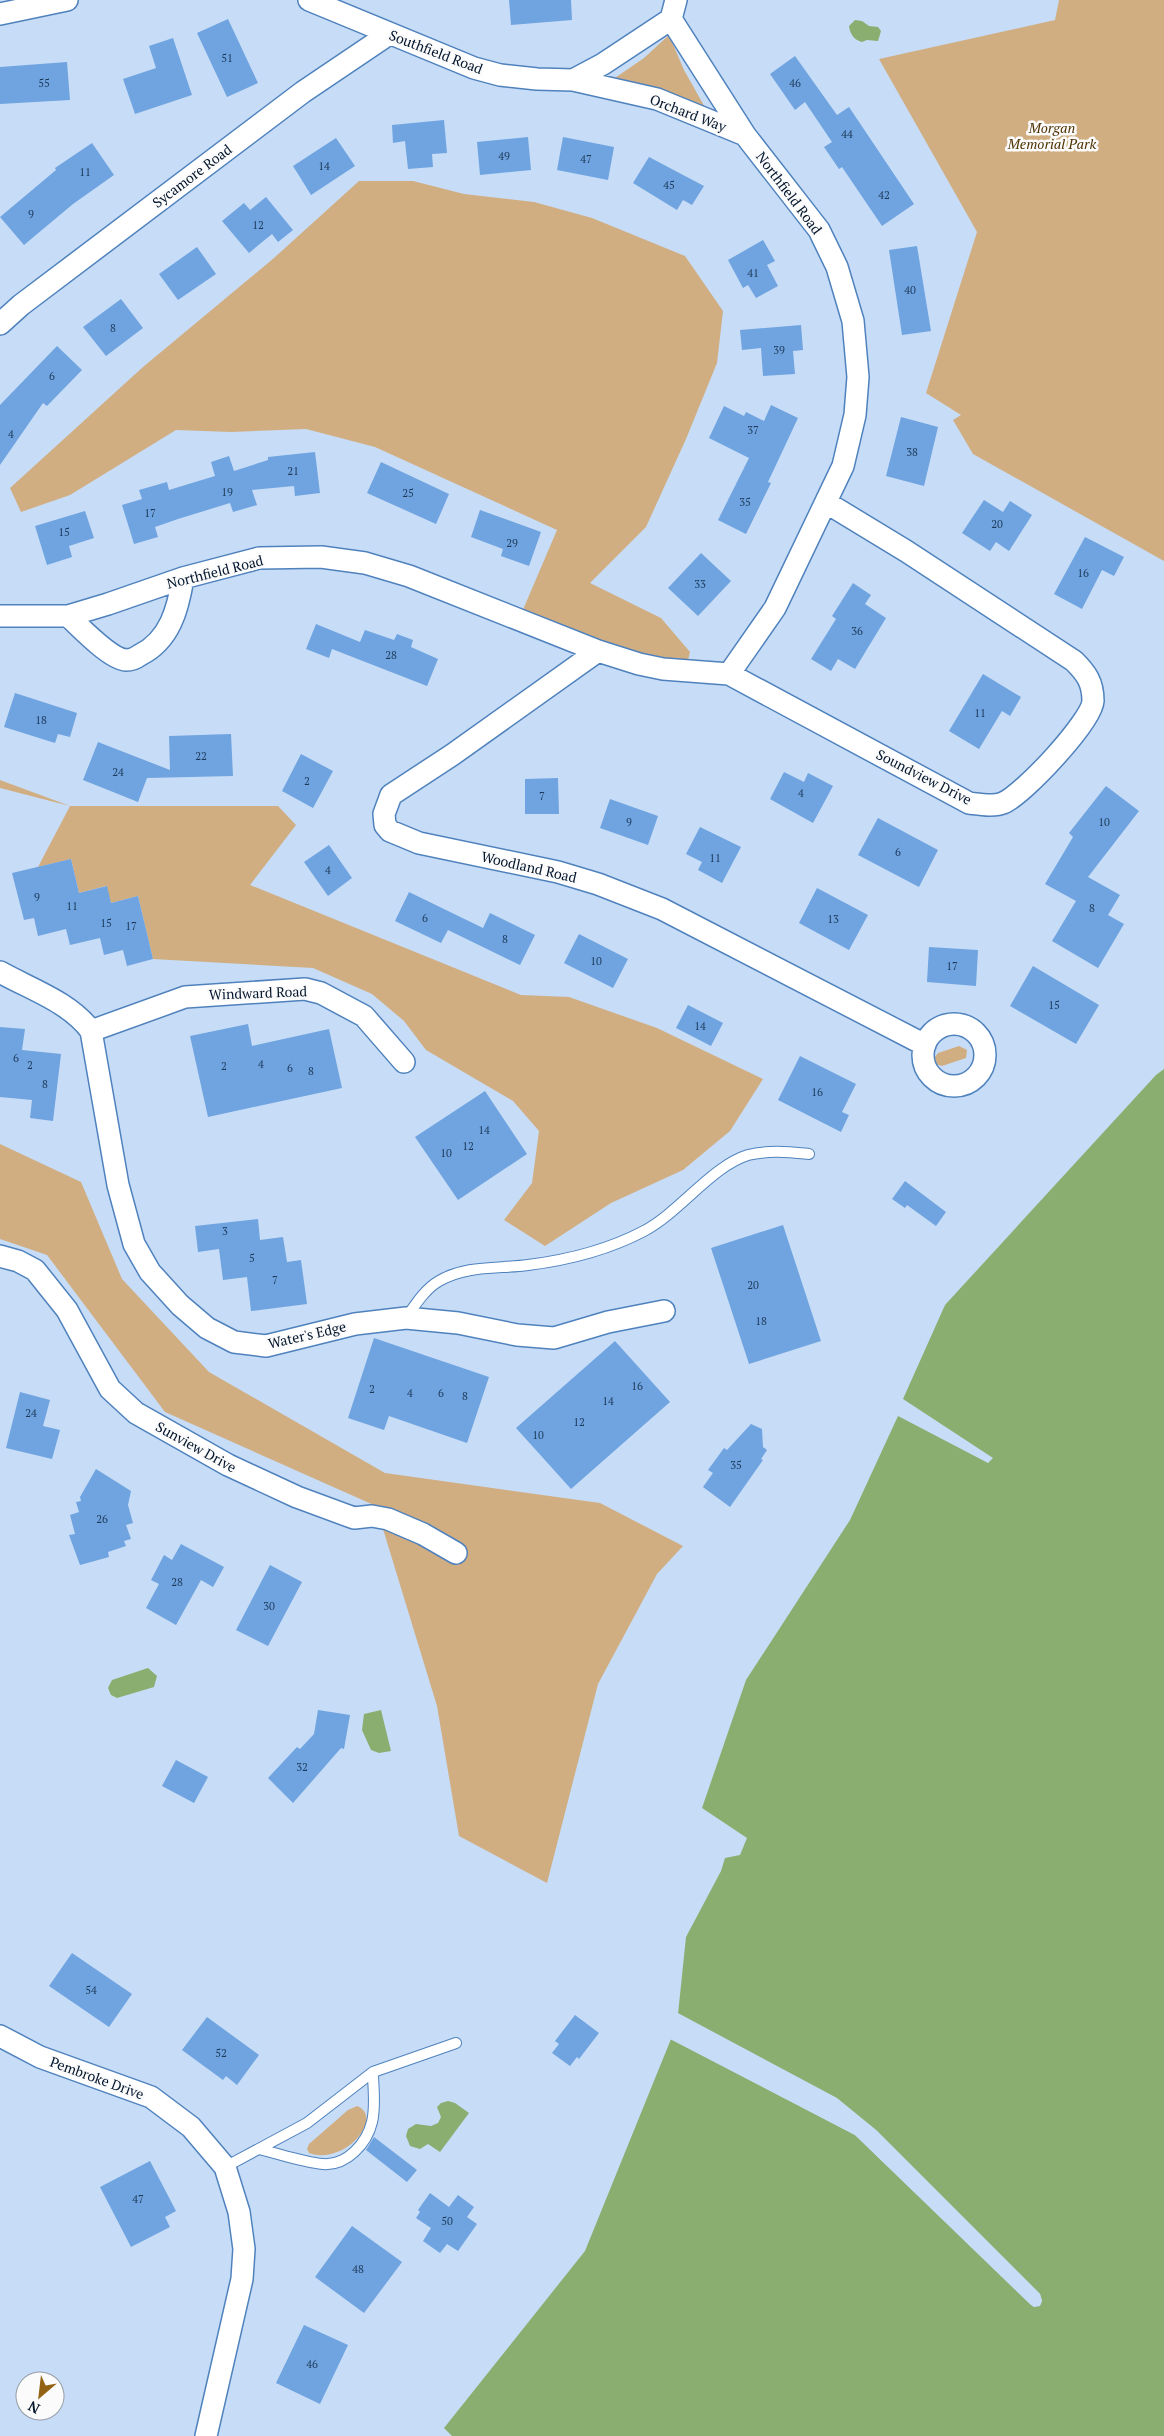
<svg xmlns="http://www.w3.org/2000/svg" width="1164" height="2436" font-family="'PT Serif',serif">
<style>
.green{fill:#d1ae82}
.water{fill:#8aae70}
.pier{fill:#c7dcf6}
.building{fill:#6fa4e0}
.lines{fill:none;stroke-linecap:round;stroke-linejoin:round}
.service-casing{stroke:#4f82bd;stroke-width:12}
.minor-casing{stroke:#4f82bd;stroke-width:24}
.service{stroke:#fff;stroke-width:10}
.minor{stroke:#fff;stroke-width:21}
.labels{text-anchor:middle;stroke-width:5;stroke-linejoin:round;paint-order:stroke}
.number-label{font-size:11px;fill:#1e3a5a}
.street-label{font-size:14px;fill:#03162d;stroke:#fbfbfb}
.park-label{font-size:14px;font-style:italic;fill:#4e3000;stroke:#fbfbfb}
</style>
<rect width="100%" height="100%" fill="#c7dcf6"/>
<path class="green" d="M1059,0H1164V561L973,454L953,420L961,415L926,393L977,232L879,59L1055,20Z
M669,35L684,70L707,111L612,80L644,58Z
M359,181H413L464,194L534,202L592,218L685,256L723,311L717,363L686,439L646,527L590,583L661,618L690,652L687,664L607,646L522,612L557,530L375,447L306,429L231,432L176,430L70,495L21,512L10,488L143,367L274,258Z
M0,780L70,806H278L296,825L250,885L521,995L569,997L657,1028L763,1079L730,1131L683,1170L611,1203L545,1246L504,1220L532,1183L539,1131L513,1101L426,1050L404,1021L372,994L313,968L153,959L138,896L111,903L106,886L79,893L71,859L38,867L70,806L0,788Z
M959,1046L967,1050L966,1058L942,1066L936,1064L935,1057L938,1053Z
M0,1144L81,1182L122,1279L209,1372L385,1473L600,1503L683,1546L657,1574L598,1684L547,1883L459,1836L437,1706L376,1506L165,1412L47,1255L0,1239Z
M357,2106C385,2117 345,2166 309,2153L307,2149L309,2144L348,2110Z"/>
<path class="water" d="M855,20L862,21L869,26L878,27L881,31L878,41L867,40L862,42C854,40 850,34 849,26Z
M1164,1069V2436H452L444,2428L585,2251L671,2039L855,2135L1030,2304L1034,2307L1040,2305L1042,2301L1040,2294L876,2130L836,2098L678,2014L686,1937L721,1871L725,1858L740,1855L747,1838L702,1808L746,1680L850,1520L898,1416L988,1463L993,1458L903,1399L945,1305L1156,1075Z
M148,1668L157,1676L154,1687L117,1698L111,1695L108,1688L112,1680Z
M381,1710L391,1751L379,1753L371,1750L362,1730L364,1714Z
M448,2101L455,2103L469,2113L440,2152L428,2144L420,2149L410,2146L406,2136L408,2129L416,2124L431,2126L438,2123L441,2117L437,2107L441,2103Z"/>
<path class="pier" d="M676,2012L837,2098L876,2130L1040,2294L1042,2301L1040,2306L1034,2307L1030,2304L855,2135L668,2038L672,2037L856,2133L1031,2302L1038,2303V2295L874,2132L835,2101L677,2016Z"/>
<path class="building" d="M509,0H571L572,20L511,25Z
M228,19L258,83L227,97L197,33Z
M173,38L192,95L135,114L123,79L156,68L149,46Z
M795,56L837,115L849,107L914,204L882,226L842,167L839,169L824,147L832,142L805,102L795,110L770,74Z
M67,62L70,100L0,104V67Z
M444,120L447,153L432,154L433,167L408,169L405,141L393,143L392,125Z
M528,137L531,170L480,175L477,142Z
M563,137L614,147L608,180L557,170Z
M336,138L355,166L311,195L293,166Z
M92,143L114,175L73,204L24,245L0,217L56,170L55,168Z
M649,157L704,186L692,205L683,200L677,210L633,183Z
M266,197L293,230L278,242L272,234L249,253L222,221L244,203L250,210Z
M763,240L775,261L767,265L778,286L756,298L748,285L743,288L728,260Z
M917,246L931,331L902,335L889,250Z
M197,247L216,274L178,300L159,274Z
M121,299L143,328L106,356L83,327Z
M801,325L803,350L793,351L795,374L763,376L761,348L742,350L740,330Z
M57,346L82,370L47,406L43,403L0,465V405Z
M771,405L798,418L768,482L771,483L746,534L718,520L749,458L709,438L724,406L744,416L746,412L764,421Z
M901,417L938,427L924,486L886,476Z
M315,452L320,493L295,496L294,486L252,490L257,505L233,512L230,503L178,519L155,527L158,537L134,544L122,505L142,499L139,490L167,482L169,490L215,476L211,462L229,456L234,471L268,460V457Z
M381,462L449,494L436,524L367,493Z
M984,500L1003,512L1010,501L1032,515L1009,551L996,542L990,551L962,533Z
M480,510L541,532L529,566L501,556L503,549L471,537Z
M85,511L94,538L69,546L72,557L47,565L35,526Z
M1085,537L1124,557L1114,576L1102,570L1082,609L1054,594Z
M701,553L731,581L698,616L668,588Z
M853,583L871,595L865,604L886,618L855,669L838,659L831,671L811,659L836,619L832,616Z
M316,624L360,642L365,630L394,640L397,634L413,640L411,647L438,659L427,686L332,649L329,658L306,649Z
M983,674L1021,697L1010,716L1002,711L979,749L949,731Z
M15,693L77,713L70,737L58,734L55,743L4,727Z
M231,734L233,776L147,778L138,802L83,780L98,742L170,770L169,736Z
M301,754L333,771L313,808L282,791Z
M784,772L804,782L808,773L833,786L813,823L770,799Z
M558,778L559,814H525V779Z
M1106,786L1139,811L1088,877L1120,895L1108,915L1124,924L1098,968L1052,941L1076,901L1045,884L1073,837L1069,833Z
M610,799L658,816L648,845L600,828Z
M878,818L938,850L919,887L858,855Z
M700,827L741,847L722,883L698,870L702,862L686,854Z
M329,845L352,878L328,896L304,862Z
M71,859L79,893L107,886L111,903L138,896L153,959L127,966L123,950L104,955L100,938L70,945L66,929L38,936L34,918L24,920L12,873Z
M817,888L868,915L849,950L799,923Z
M409,892L483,928L490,913L535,935L520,965L448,930L441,943L395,921Z
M579,934L628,959L613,988L564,963Z
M929,947L978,950L976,986L927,982Z
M1033,966L1099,1005L1076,1044L1010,1006Z
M688,1005L723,1023L711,1046L676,1028Z
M248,1024L252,1046L329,1029L342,1088L208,1117L190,1036Z
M0,1027L25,1029L22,1050L61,1054L53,1121L30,1118L32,1100L0,1097Z
M800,1056L856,1084L842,1112L849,1115L841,1132L778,1100Z
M485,1091L527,1154L458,1200L415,1137Z
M905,1181L946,1212L936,1226L907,1205L905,1208L892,1199Z
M258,1219L260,1240L283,1237L287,1262L301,1260L307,1304L251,1311L247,1277L223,1280L219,1249L198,1252L195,1226Z
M783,1225L821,1341L749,1364L711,1248Z
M374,1338L489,1377L467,1443L389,1416L384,1430L348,1418Z
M615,1341L670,1402L571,1489L516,1428Z
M20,1392L50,1400L43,1426L60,1430L52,1459L6,1448Z
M751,1424L762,1429L763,1447L767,1450L761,1459L763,1460L730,1507L703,1487L713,1473L708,1470L724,1448L727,1450Z
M96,1469L131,1491L128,1505L133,1523L126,1525L131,1539L124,1541L126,1546L108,1552L109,1557L80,1565L69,1535L75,1534L70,1515L79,1512L76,1502L81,1501L80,1497Z
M181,1544L224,1567L213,1587L201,1580L176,1625L146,1608L159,1584L151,1580L164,1555L172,1560Z
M270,1565L302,1582L268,1646L236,1630Z
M318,1710L350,1715L344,1749L341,1748L293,1803L268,1778L297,1747L300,1749L314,1734Z
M176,1760L208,1777L194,1803L162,1786Z
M72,1953L132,1994L109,2027L49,1986Z
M575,2015L599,2033L579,2059L577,2057L570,2066L552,2053L559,2044L555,2041Z
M207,2017L259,2055L237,2085L226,2076L223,2080L182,2050Z
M374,2137L417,2170L407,2182L366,2150Z
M150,2161L176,2211L165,2217L170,2227L131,2247L100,2187Z
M430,2193L449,2207L458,2195L474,2207L467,2217L477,2224L458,2251L447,2244L440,2253L423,2241L431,2228L416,2218L420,2212L418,2210Z
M352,2226L402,2262L364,2313L315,2277Z
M304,2325L348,2345L320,2404L276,2383Z"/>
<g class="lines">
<defs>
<path id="service" d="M406,1318C415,1305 425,1289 439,1281C466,1265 498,1269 528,1265C568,1260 608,1250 644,1231C680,1212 712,1166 748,1155C769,1150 788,1152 809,1154
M259,2149C280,2154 302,2162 323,2164C347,2166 367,2143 372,2122C376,2106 373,2088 373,2072
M225,2167L307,2123L373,2072L456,2043"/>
<path id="minor" d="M309,0L474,68L500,75L537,79L573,80L603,64L671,19
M676,0L671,19L745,135L819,230L837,267L853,321L858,377L855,415L843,466L775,608L729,674
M0,14L67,0
M573,80L657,99L745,135
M0,324L21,305L303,92L389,34
M0,616H68L108,604L183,578L259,558L321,557L365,563L409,576L598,651L639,664L663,669L729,674L969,803C978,804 994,807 1003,803C1023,795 1092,721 1093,701C1093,682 1086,673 1074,661L906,551L827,503
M68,616C80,627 110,659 126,660C130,660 136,658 140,655C170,640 178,609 183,578
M598,651L452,755L391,795L384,814L385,825L390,831L419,843L558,872L598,884L662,909L925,1045
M0,972C30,989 70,1002 91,1031L118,1185L134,1244L150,1272L180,1305L207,1328L234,1342L266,1346L355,1324L406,1318L458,1323L517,1335L554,1338L608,1322L664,1311
M923 1055a31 31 0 1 1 62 0a31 31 0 1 1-62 0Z
M91,1031L185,997L305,989L321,993L364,1016L404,1062
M0,1256L18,1261L35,1270L67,1310L110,1389L136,1413L228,1465L297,1497L354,1518L372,1516L388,1519L423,1534L456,1553
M0,2036L40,2057L151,2097L191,2127L225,2167L239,2212L244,2249L242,2279L206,2436"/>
</defs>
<use href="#service" class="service-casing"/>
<use href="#minor" class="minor-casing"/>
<use href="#service" class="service"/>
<use href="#minor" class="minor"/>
</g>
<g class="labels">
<g class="number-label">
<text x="227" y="62">51</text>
<text x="44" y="87">55</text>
<text x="795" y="87">46</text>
<text x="847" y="138">44</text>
<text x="504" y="160">49</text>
<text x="586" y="163">47</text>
<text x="324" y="170">14</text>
<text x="85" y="176">11</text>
<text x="669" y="189">45</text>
<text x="884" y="199">42</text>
<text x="31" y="218">9</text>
<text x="258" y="229">12</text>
<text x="753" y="277">41</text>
<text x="910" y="294">40</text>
<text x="113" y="332">8</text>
<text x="779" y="354">39</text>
<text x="52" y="380">6</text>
<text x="753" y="434">37</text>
<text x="11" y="438">4</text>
<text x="912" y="456">38</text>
<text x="293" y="475">21</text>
<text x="227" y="496">19</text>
<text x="408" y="497">25</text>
<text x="745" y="506">35</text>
<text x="150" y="517">17</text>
<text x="997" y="528">20</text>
<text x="64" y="536">15</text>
<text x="512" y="547">29</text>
<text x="1083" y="577">16</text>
<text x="700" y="588">33</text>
<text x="857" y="635">36</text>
<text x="391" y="659">28</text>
<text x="980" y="717">11</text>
<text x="41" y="724">18</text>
<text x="201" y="760">22</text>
<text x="118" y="776">24</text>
<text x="307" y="785">2</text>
<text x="801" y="797">4</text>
<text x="542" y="800">7</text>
<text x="629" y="826">9</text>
<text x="1104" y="826">10</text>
<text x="898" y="856">6</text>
<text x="715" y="862">11</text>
<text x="328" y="874">4</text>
<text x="37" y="901">9</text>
<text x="72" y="910">11</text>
<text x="1092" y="912">8</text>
<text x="425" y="922">6</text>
<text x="833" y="923">13</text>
<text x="106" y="927">15</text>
<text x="131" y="930">17</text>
<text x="505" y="943">8</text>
<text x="596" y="965">10</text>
<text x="952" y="970">17</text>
<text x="1054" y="1009">15</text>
<text x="700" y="1030">14</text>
<text x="16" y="1062">6</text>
<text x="261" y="1068">4</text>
<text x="30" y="1069">2</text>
<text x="224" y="1070">2</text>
<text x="290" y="1072">6</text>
<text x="311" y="1075">8</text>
<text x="45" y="1088">8</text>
<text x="817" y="1096">16</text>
<text x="484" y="1134">14</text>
<text x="468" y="1150">12</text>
<text x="446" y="1157">10</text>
<text x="225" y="1235">3</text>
<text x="252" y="1262">5</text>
<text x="275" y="1284">7</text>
<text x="753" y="1289">20</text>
<text x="761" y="1325">18</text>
<text x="637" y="1390">16</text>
<text x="372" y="1393">2</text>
<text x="410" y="1397">4</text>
<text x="441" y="1397">6</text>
<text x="465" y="1400">8</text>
<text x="608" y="1405">14</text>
<text x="31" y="1417">24</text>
<text x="579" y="1426">12</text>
<text x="538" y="1439">10</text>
<text x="736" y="1469">35</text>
<text x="102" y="1523">26</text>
<text x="177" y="1586">28</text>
<text x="269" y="1610">30</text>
<text x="302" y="1771">32</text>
<text x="91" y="1994">54</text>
<text x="221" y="2057">52</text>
<text x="138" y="2203">47</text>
<text x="447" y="2225">50</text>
<text x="358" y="2273">48</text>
<text x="312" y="2368">46</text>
</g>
<g class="street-label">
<text transform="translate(436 52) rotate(21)" y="5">Southfield Road</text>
<text transform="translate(688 113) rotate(21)" y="5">Orchard Way</text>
<text transform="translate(192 176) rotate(-37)" y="5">Sycamore Road</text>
<text transform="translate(789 193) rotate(53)" y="5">Northfield Road</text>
<text transform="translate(215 572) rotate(-14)" y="5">Northfield Road</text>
<text transform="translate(924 777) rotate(27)" y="5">Soundview Drive</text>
<text transform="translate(529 867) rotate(13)" y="5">Woodland Road</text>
<text transform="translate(258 993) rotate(-2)" y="5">Windward Road</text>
<text transform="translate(307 1335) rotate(-13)" y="5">Water's Edge</text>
<text transform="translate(196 1447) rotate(29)" y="5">Sunview Drive</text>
<text transform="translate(97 2078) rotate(20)" y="5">Pembroke Drive</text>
</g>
<g class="park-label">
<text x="1052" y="133">Morgan<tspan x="1052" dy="16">Memorial Park</tspan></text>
</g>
</g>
<g transform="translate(40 2396) rotate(208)"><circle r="24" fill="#fbfbfb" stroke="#989fa9"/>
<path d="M0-4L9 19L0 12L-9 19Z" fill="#936212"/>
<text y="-8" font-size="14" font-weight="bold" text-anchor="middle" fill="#03162d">N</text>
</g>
</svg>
